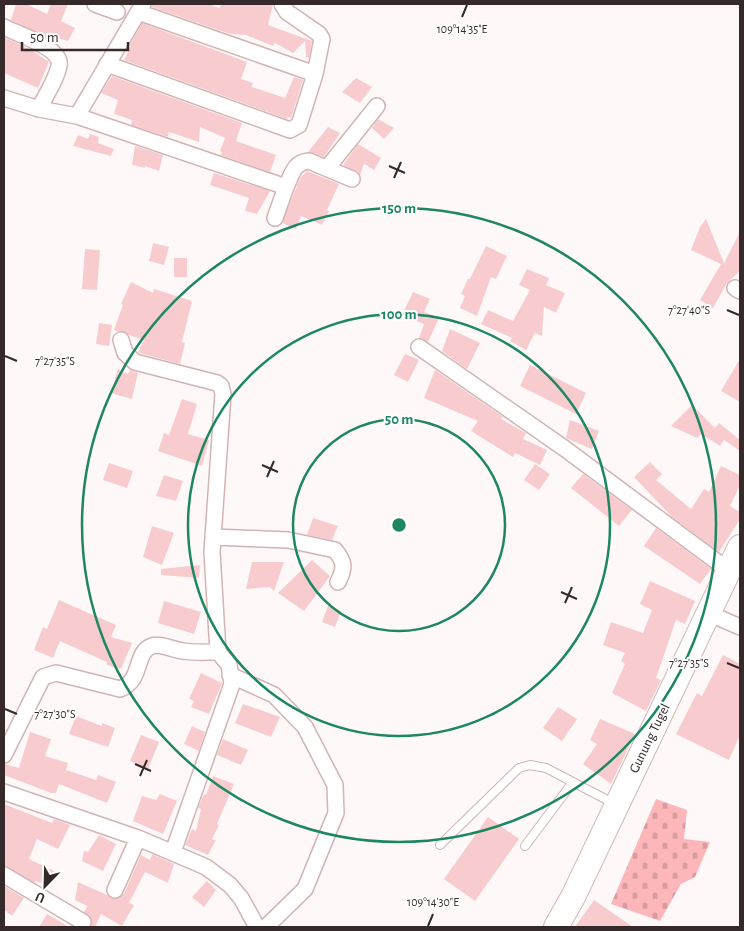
<svg xmlns="http://www.w3.org/2000/svg" width="744" height="931" font-family="'Alegreya Sans',sans-serif">
<style>
.cemetery{fill:url(#cemetery-stones)}
.building{fill:#f8ccce}
.lines{fill:none;stroke-linecap:round;stroke-linejoin:round}
.lane-casing{stroke:#d3b4b5;stroke-width:10}
.street-casing{stroke:#d3b4b5;stroke-width:18}
.primary-casing{stroke:#d3b4b5;stroke-width:26}
.lane{stroke:#fff;stroke-width:8}
.street{stroke:#fff;stroke-width:15}
.primary{stroke:#fff;stroke-width:24}
.ticks{fill:none;stroke:#35292a;stroke-width:2}
.ring{fill:none;stroke:#1d8764;stroke-width:2.5}
.labels{text-anchor:middle;stroke-width:4;stroke-linejoin:round;paint-order:stroke}
.street-label{font-size:14px;fill:#35292a;stroke:#fff}
.ticks-label{font-size:12px;text-anchor:middle;fill:#35292a;stroke:#fff;stroke-width:4;stroke-linejoin:round;paint-order:stroke}
.centre{fill:#1d8764;stroke:#fff;stroke-width:2.5}
.ring-label{font-size:15px;text-anchor:middle;font-weight:bold;fill:#1d8764;stroke:#fff;stroke-width:4;stroke-linejoin:round;paint-order:stroke}
</style>
<defs>
<pattern id="cemetery-stones" width="16" height="16" patternUnits="userSpaceOnUse" patternTransform="scale(1.25)"><rect width="16" height="16" fill="#fdb7bb"/><path d="M2 7V4a2 2 0 0 1 4 0v3zM10 15v-3a2 2 0 0 1 4 0v3z" fill="#d99da1"/></pattern>
</defs>
<rect width="100%" height="100%" fill="#fff8f8"/>
<path class="cemetery" d="M656,799L687,810L684,839L710,842L695,877L681,884L660,921L611,904Z"/>
<path class="building" d="M16,4H26L47,14L51,4H68L61,21L75,28L68,41L58,38L56,43L11,20Z
M152,4H209L219,8L222,4H273L268,25L312,41L309,58L306,57L305,41L293,53L275,43L273,46L246,35L230,34L152,7Z
M142,23L247,62L241,79L253,83L252,87L285,98L294,77L303,80L291,118L288,117L287,119L124,60L131,46H129Z
M4,37L33,51L49,62L38,88L4,73Z
M112,76L242,123L236,141L276,155L270,172L221,155L222,152L220,151L225,138L200,127L199,142L169,132L168,137L131,125L132,120L114,114L118,100L101,93Z
M356,78L372,87L360,103L342,92Z
M378,119L394,128L384,139L372,128Z
M328,127L340,133L324,157L308,152Z
M90,134L99,137L98,143L114,149L111,156L73,146L78,135L88,139Z
M358,144L381,158L374,170L364,164L360,175L343,165Z
M135,146L163,155L159,171L145,166V168L132,165Z
M307,171L339,184L327,210L329,211L322,225L301,216L296,229L282,223L300,178Z
M214,173L270,191L257,214L245,211L249,198L210,185Z
M706,219L724,263L740,232V271L727,283L713,308L700,300L721,264L691,250L700,227Z
M153,243L169,247L164,265L149,261Z
M486,246L507,256L496,279L491,277L477,316L460,308L465,296L461,294L468,279H470Z
M85,249L100,250L97,290L82,289Z
M174,258H187V277H174Z
M527,269L549,278L546,285L565,293L556,313L544,307L542,336L535,333L526,350L510,341L512,338L481,324L488,310L513,321L530,290L519,285Z
M131,282L153,293L154,289L192,301L182,342L185,343L180,364L140,353L138,352L144,340L114,330L123,305L121,304Z
M413,292L430,299L424,312L439,318L428,342L419,338L424,324L402,315Z
M99,323L112,325L109,346L96,344Z
M450,329L480,343L467,369L442,351Z
M405,354L419,360L408,382L394,375Z
M740,359V402L721,391Z
M530,365L586,393L576,414L520,386Z
M118,369L128,374L130,370L138,373L132,399L111,393Z
M435,370L503,417L501,419L526,433L523,439L547,450L540,465L515,453L513,457L471,431L478,421L424,398Z
M182,399L197,404L188,434L209,440L202,466L158,451L164,433L169,435Z
M692,405L715,428L719,423L740,440V451L724,440L720,446L701,434L697,438L671,426Z
M570,420L599,431L592,449L566,438Z
M650,462L662,474L656,480L691,509L704,489L709,492L721,466L740,475V485L730,506L740,512V519L719,552L672,517L634,477Z
M109,463L133,471L127,488L103,480Z
M535,464L550,474L539,490L524,480Z
M583,474L632,510L619,526L571,488Z
M164,475L183,481L176,501L156,496Z
M313,518L338,526L332,540L307,535Z
M152,526L174,533L162,565L143,557Z
M656,528L711,569L700,584L644,546Z
M312,560L330,576L304,611L278,593Z
M252,562H284L274,591L270,587L246,589Z
M200,565L199,578L161,575V569Z
M650,581L695,601L685,624L676,620L656,678L661,680L646,711L612,693L625,664L621,661L625,653L603,645L611,622L643,633L652,610L640,604Z
M59,600L116,625L111,637L132,643L121,669L107,665V662L60,641L53,658L34,650L43,627L47,629Z
M164,601L201,612L194,634L158,623Z
M328,606L341,611L335,627L322,622Z
M723,655L740,664V735L729,760L676,734L697,693L702,696Z
M201,673L222,683L209,714L191,707L194,701L189,699Z
M243,704L280,717L271,737L235,723Z
M558,707L577,719L562,741L543,728Z
M76,716L102,726V723L115,728L108,747L69,734Z
M600,719L635,734L611,784L583,764L597,744L590,740Z
M192,726L205,732L199,751L184,744Z
M30,732L51,739L45,756L68,763L66,770L96,780L98,775L116,782L107,803L59,784L56,793H51L4,775V764L19,768Z
M141,735L159,742L148,769L130,761Z
M223,739L248,750L241,765L217,755Z
M213,776L234,784L217,824L219,825L212,839L216,840L208,855L185,845L192,829L196,831L201,809L198,808L204,794L206,795Z
M160,794L177,801L163,834L133,821L142,796L156,800Z
M4,804L52,823L54,819L70,825L58,849L37,839L29,859L54,871L47,886L36,881L35,883L4,866Z
M488,817L519,839L475,901L444,879Z
M99,835L116,844L103,871L82,861L84,851L88,852Z
M152,854L174,864L168,883L145,872L129,903L134,905L122,926L101,914L95,927H91V918L84,912L87,906L75,900L78,882L116,899L124,894L141,855L150,860Z
M207,881L216,890L204,907L192,897Z
M4,886L24,898L12,916L4,910Z
M594,900L633,927H575Z
M47,914L69,927H39Z"/>
<g class="lines">
<defs>
<path id="lane" d="M440,845L519,768L530,765L546,768L615,804
M525,846L573,782"/>
<path id="street" d="M95,4L117,12
M282,4L287,12L319,34L322,39L315,74
M4,27C17,34 63,48 59,66C56,81 45,96 39,109
M107,64L290,130L299,125L315,74L138,12
M4,98L39,109L77,116L286,187C292,174 294,162 309,161L352,179
M77,116L143,4
M328,167L377,106
M275,218L286,187
M735,288L740,291
M121,340L125,353L135,362L217,383L221,386L223,394L212,552L218,652L229,665L232,684L173,852
M419,347L564,448L728,570
M214,537L288,540L335,550C345,562 345,568 338,582
M708,613L740,627
M230,675L274,695L305,727L335,785L336,813L305,889L266,927
M4,755L43,677L56,673L120,689C143,681 134,652 152,646C161,643 173,650 183,651C194,653 207,652 218,652
M4,792L138,838L206,867L230,885L241,898L257,927
M4,875L83,922
M115,890L138,838"/>
<path id="primary" d="M556,927L573,897L740,547"/>
</defs>
<use href="#lane" class="lane-casing"/>
<use href="#street" class="street-casing"/>
<use href="#primary" class="primary-casing"/>
<use href="#lane" class="lane"/>
<use href="#street" class="street"/>
<use href="#primary" class="primary"/>
</g>
<path class="ticks" d="M462,17L467,5M389,166L405,173M394,178L401,162M727,310L739,315M5,356L17,361M262,465L278,472M267,477L274,461M561,592L577,599M565,603L572,587M727,663L739,668M5,709L17,714M135,764L151,771M140,776L147,760M428,926L433,914"/>
<g class="ring">
<circle cx="399" cy="525" r="106"/>
<circle cx="399" cy="525" r="211"/>
<circle cx="399" cy="525" r="317"/>
</g>
<g class="labels">
<g class="street-label">
<text transform="translate(649 738) rotate(-64)" y="5">Gunung Tugel</text>
</g>
</g>
<g class="ticks-label">
<text x="462" y="33">109°14'35"E</text>
<text x="689" y="314">7°27'40"S</text>
<text x="55" y="365">7°27'35"S</text>
<text x="689" y="667">7°27'35"S</text>
<text x="55" y="718">7°27'30"S</text>
<text x="433" y="906">109°14'30"E</text>
</g>
<circle cx="399" cy="525" r="8" class="centre"/>
<g class="ring-label">
<text x="399" y="213">150 m</text>
<text x="399" y="319">100 m</text>
<text x="399" y="424">50 m</text>
</g>
<rect width="744" height="931" fill="none" stroke="#35292a" stroke-width="10"/>
<g transform="translate(45 886) rotate(203)" stroke="#ffffff" stroke-width="4" paint-order="stroke">
<path d="M0-4L9 19L0 12L-9 19Z" fill="#35292a"/>
<text y="-8" font-size="14" font-weight="bold" text-anchor="middle" fill="#35292a">U</text>
</g>
<path d="M22 42v8h106v-8" fill="none" stroke="#35292a" stroke-width="2.5"/>
<text x="30" y="42" font-size="15" fill="#35292a" stroke="#ffffff" stroke-width="4" paint-order="stroke">50 m</text>
</svg>
